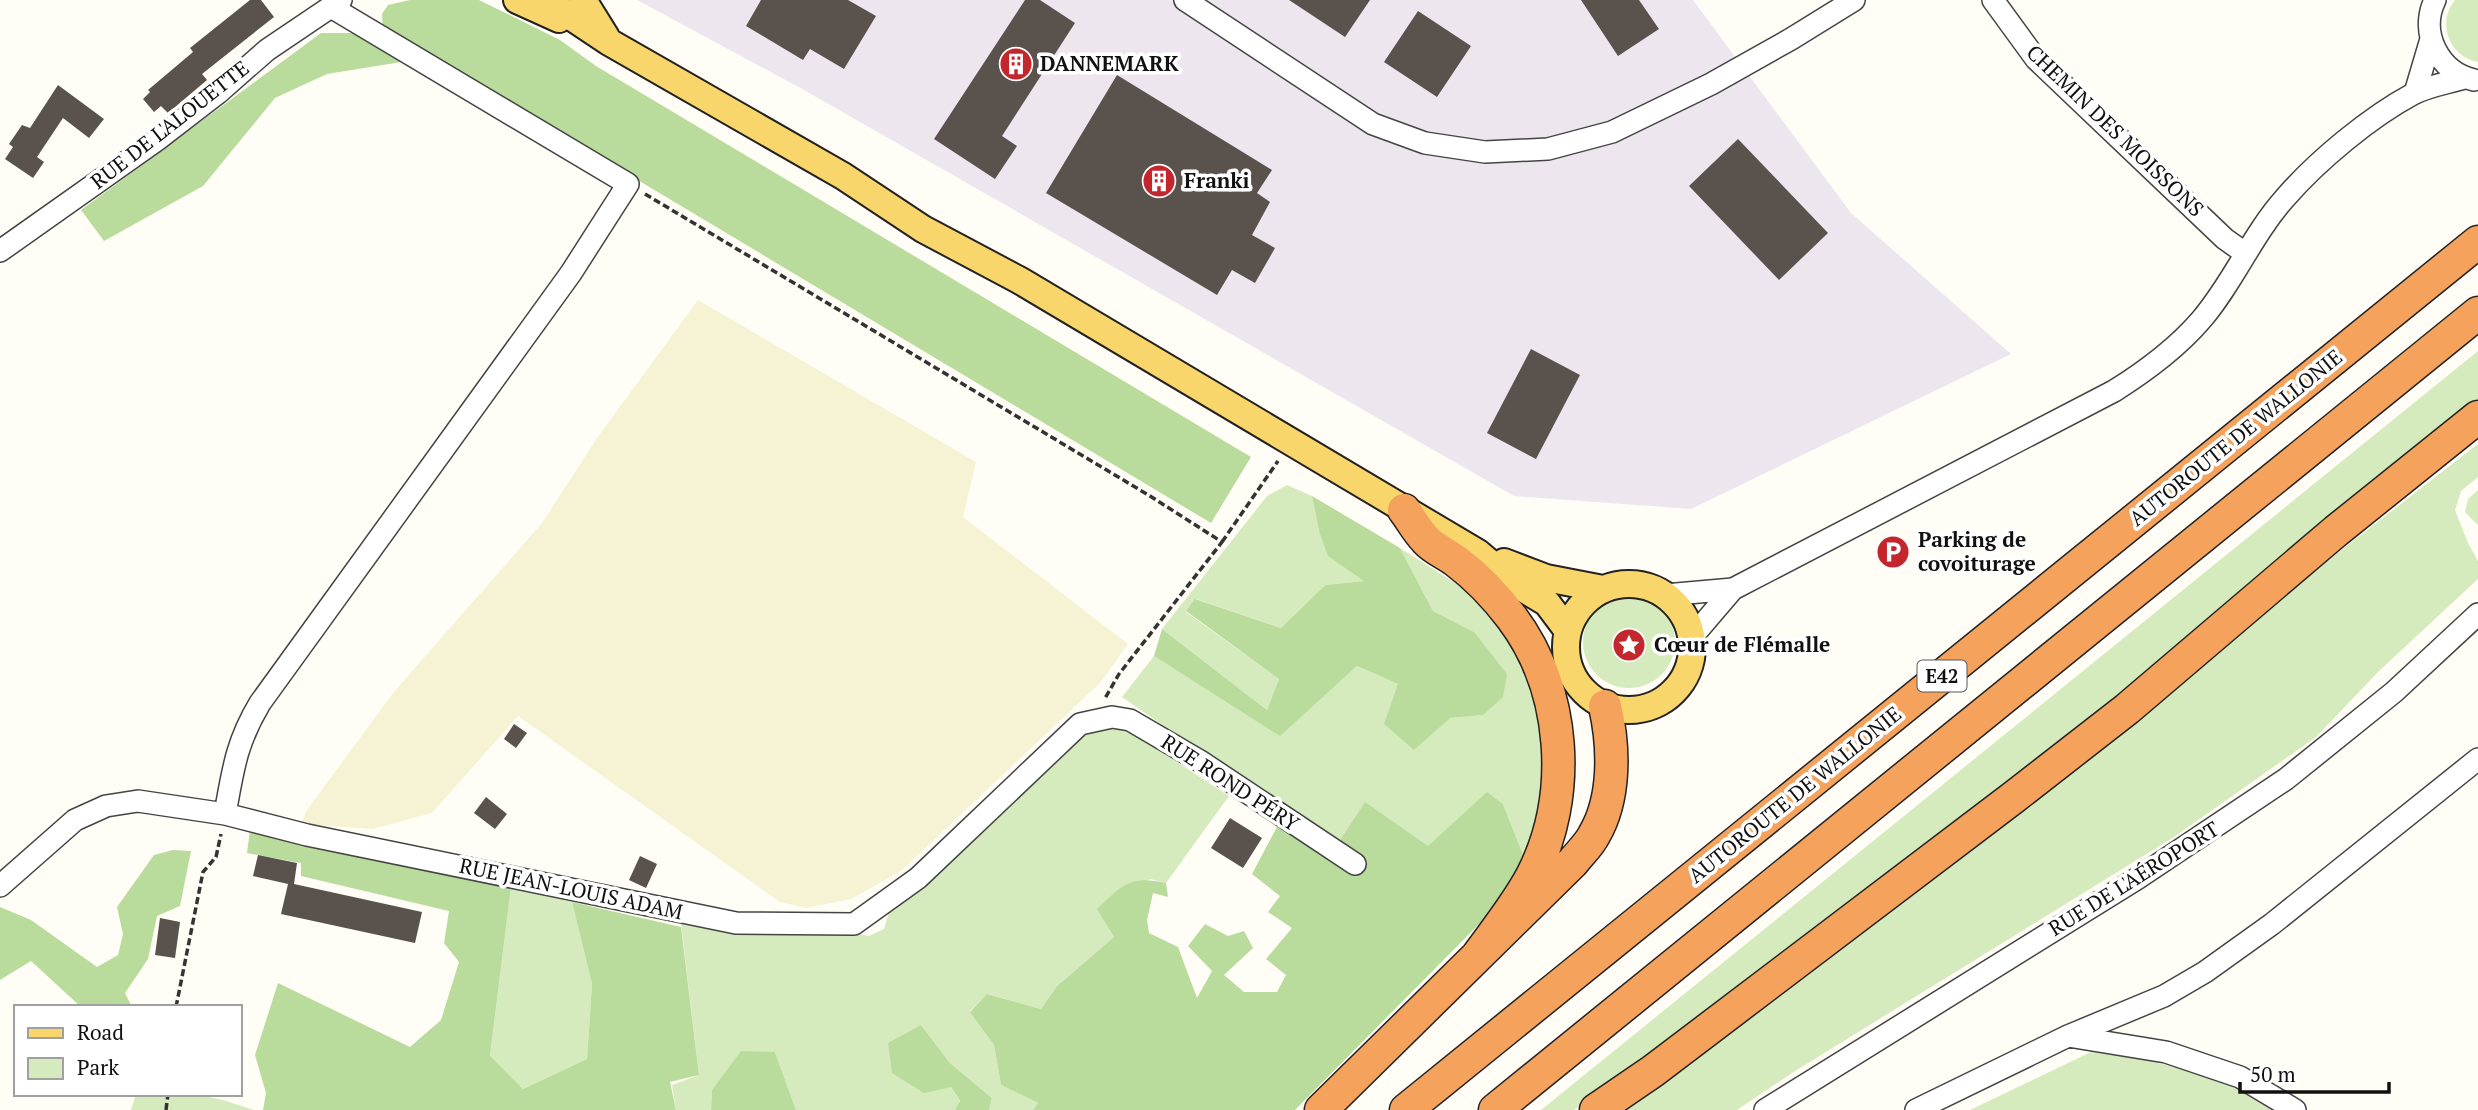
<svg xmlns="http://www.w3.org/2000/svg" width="2478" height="1110" font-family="'PT Serif',serif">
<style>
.industrial{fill:#eee6ef}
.farmland{fill:#f6f3d4}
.green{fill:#d5ebbd}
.forest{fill:#b9dc9c}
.building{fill:#5a524d}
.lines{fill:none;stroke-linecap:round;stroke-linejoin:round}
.minor-casing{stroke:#444;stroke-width:24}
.major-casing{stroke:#222;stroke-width:30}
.highway-casing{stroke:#222;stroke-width:35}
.path{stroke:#333;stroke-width:3.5;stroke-dasharray:7 3.5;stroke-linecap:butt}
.minor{stroke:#fff;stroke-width:21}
.major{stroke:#f9d66b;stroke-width:26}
.highway{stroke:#f5a25d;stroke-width:32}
.labels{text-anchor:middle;stroke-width:7;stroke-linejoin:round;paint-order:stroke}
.shield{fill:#fff;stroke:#585858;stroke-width:2}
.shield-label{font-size:19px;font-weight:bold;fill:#111}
.poi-label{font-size:21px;font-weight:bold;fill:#111;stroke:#fff;text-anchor:start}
.street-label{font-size:21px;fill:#111;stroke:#fff}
</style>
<rect width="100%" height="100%" fill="#fffdf5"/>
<path class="industrial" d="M637,0H1693L1851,213L2011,354L1691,509L1514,496L804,90Z"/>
<path class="farmland" d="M698,300L976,462L963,517L1128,644L1100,683L901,871L851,899L806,908L780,902L518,716L432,813L373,829L301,824L307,810L393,693L542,523L597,438Z"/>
<path class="green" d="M2455,0H2478V62C2450,57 2436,23 2455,0Z
M2478,351V408L2151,676L1712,1011L1574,1110H1541Z
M2478,444V477L2461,491L2455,510L2468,543L2478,561V579L2379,671L2316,737L2174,837L1792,1073L1737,1110H1622L1989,837L2339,552Z
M1287,485L1312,496L1319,531L1365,581L1325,585L1281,628L1196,599L1186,612L1279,679L1267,710L1162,629L1267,496Z
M2478,490V525L2465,512L2468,499Z
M1400,548L1482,600L1521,643L1550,757L1541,819L1524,857L1503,804L1428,846H1336L1122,697L1154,656L1280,735L1357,666L1398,684L1450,718L1483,715L1474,632L1433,611Z
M1583 642a46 46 0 1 1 92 0a46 46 0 1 1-92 0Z
M1107,725L1125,728L1229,796L1166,883L1150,879L1098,909L1114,937L1057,986L1041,1009L988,994L970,1011L994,1045L1001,1085L1038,1103L1033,1110H989L992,1098L950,1063L921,1025L951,1087L960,1102L955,1110H796L775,1052L712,1090L711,1110H676L672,1085L699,1075L681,924L747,935L836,930L869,936L884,929L890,909L1084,732Z
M511,887L572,902L592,984L587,1059L523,1089L490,1057Z
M2091,1052L2144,1059L2238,1085L2276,1110H1970Z
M136,1094H193L223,1100L254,1110H131Z"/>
<path class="forest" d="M410,0H479L560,40L596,66L1251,457L1211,523L432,57L327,74L275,98L203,186L104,241L81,210L321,33H352L373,41L383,32L382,14L388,5Z
M1312,496L1400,548L1433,611L1474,632L1507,674L1503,697L1483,715L1450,718L1414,750L1384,724L1398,684L1357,666L1280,736L1154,656L1162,629L1267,710L1279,679L1186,611L1195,599L1281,628L1325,585L1364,581L1328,556L1319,531Z
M1487,792L1503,804L1524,857L1508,888L1482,921L1295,1110H1033L1038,1103L1001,1085L994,1045L970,1012L987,994L1041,1009L1057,986L1114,937L1097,909C1123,885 1129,875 1166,883L1168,897L1153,893L1147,920L1149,933L1178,947L1197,998L1212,971L1188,946L1205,924L1228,936L1244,931L1253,948L1224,975L1244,992H1277L1286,975L1266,959L1292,928L1268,912L1280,896L1252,874L1278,825L1328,859L1365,802L1428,846Z
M250,830L511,887L490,1056L523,1089L587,1059L592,984L572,902L681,927L699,1075L670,1082L676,1110H263L266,1093L255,1055L278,983L410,1047L441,1020L459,962L444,943L449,911L301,876V863L247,853Z
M173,850L191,851L180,906L157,916L148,959L125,993L132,1007H81L31,961L0,980V907L31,920L97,967L118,955L123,934L117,907L154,855Z
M921,1025L950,1063L992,1098L989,1110H955L960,1101L951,1087L924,1093L892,1073L888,1043Z
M741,1051L775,1052L796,1110H711L712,1090Z"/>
<path class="building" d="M250,0H261L274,17L202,74L207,80L168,113L161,106L154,112L143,99L150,92L148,90L193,52L190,48Z
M761,0H848L876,16L844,69L810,49L803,60L746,26Z
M1025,0H1040L1075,23L1002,136L1017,146L995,179L934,139Z
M1289,0H1370L1345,37Z
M1581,0H1639L1659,29L1618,56Z
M1418,11L1471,46L1437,97L1384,62Z
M1117,75L1272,170L1257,193L1270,202L1252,235L1275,248L1255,283L1232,270L1217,295L1046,193Z
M58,85L104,119L89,138L63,118L37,157L44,162L33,178L5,159L13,147L9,144L22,125L30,128Z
M1738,139L1828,233L1779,280L1689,186Z
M1531,349L1580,375L1536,459L1487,433Z
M514,724L527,733L516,748L504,739Z
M486,797L507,814L495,829L474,813Z
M1230,818L1262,838L1243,868L1211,848Z
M258,855L297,863L294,884L422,912L415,943L281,914L288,884L253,876Z
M640,856L657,864L646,888L629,880Z
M160,918L180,922L175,958L155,955Z"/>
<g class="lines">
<defs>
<path id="minor" d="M1185,0L1373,124L1425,143L1485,152L1548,149L1612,132L1711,84L1791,39L1854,0
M1993,0L2036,59L2225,239L2245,253
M2435,0C2419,33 2439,72 2474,80
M2415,93L2431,39
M0,251L157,140L218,93L267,50L341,0
M1665,595L1733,589L2114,391C2146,371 2176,349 2201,320C2233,283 2252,235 2285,198C2317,161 2370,117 2413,94C2428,86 2448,83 2464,78
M1692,637L1733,589
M225,814C233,770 236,743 260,703L571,273L628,184L331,7
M0,886L75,820L106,806L138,801L225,814L307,835L736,923L854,924L918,878L1080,724L1112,717L1130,720L1200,761L1355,864
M2068,1036L2166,1052L2240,1077L2295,1110
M1765,1110L2138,878L2286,779L2394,692L2478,614
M1916,1110L2068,1036L2164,996L2205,972L2272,924L2478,759"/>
<path id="major" d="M517,0L559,19
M546,0L609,42L843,176L923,229L1019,280L1478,553L1511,581L1547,603L1568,631
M583,0L606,37
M1504,562L1546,578L1603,589
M1566 647a63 63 0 1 1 126 0a63 63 0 1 1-126 0Z"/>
<path id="highway" d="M1404,510C1411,519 1417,531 1426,540C1434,549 1447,554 1456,561C1476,576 1497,598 1512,618C1566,690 1573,796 1532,876C1517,904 1497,929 1478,955
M1321,1110L1573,862C1580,853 1589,845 1594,835C1616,798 1614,746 1605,706
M1406,1110L2478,242
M1495,1110L2478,313
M1596,1110L1653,1071L2014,797L2127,709L2336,531L2478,417"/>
</defs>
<use href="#minor" class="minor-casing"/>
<use href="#major" class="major-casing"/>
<use href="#highway" class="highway-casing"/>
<path class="path" d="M645,194L1150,496L1222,542L1119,674L1104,700
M1222,542L1278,461
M176,1007L203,872L216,857L221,834
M166,1110L168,1094"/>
<use href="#minor" class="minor"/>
<use href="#major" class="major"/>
<use href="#highway" class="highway"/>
</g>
<defs>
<symbol id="building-disc" viewBox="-11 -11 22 22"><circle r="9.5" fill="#c4262e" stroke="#fff"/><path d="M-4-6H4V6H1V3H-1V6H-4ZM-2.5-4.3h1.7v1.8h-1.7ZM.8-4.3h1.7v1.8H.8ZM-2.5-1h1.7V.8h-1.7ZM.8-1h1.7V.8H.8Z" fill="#fff"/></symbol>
<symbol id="parking-disc" viewBox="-11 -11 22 22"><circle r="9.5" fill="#c4262e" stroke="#fff"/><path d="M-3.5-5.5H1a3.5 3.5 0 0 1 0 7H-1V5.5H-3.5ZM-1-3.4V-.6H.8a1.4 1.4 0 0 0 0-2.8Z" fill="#fff"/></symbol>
<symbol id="sight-disc" viewBox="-11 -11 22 22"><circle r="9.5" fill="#c4262e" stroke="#fff"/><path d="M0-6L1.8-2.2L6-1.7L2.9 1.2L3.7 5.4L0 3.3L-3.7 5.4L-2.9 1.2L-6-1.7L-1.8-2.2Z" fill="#fff"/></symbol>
</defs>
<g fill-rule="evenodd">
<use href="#building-disc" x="997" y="45" width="38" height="38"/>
<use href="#building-disc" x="1140" y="162" width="38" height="38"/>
<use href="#parking-disc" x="1874" y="533" width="38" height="38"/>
<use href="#sight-disc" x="1610" y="626" width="38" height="38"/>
</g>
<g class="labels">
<rect class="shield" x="1917.5" y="660.5" width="49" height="31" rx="5"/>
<g class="shield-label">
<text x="1942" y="683">E42</text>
</g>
<g class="poi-label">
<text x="1040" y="71">DANNEMARK</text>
<text x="1184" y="188">Franki</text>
<text x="1918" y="547">Parking de<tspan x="1918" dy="24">covoiturage</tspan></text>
<text x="1654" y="652">Cœur de Flémalle</text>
</g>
<g class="street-label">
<text transform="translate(170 125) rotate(-38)" y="7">RUE DE L'ALOUETTE</text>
<text transform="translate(2115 131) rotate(44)" y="7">CHEMIN DES MOISSONS</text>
<text transform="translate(2236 438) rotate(-39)" y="7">AUTOROUTE DE WALLONIE</text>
<text transform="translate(1230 783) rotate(33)" y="7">RUE ROND PÉRY</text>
<text transform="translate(1795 795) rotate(-39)" y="7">AUTOROUTE DE WALLONIE</text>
<text transform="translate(2134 879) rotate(-32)" y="7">RUE DE L'AÉROPORT</text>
<text transform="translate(571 889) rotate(12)" y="7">RUE JEAN-LOUIS ADAM</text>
</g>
</g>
<rect x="14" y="1005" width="228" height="91" fill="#ffffff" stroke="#a0a0a0" stroke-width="2"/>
<rect x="28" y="1028" width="35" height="10" fill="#f9d66b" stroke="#a0a0a0" stroke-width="2"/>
<text x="77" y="1040" font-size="21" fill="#111111">Road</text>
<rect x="28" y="1058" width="35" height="21" fill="#d5ebbd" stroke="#a0a0a0" stroke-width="2"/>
<text x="77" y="1075" font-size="21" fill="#111111">Park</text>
<path d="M2240 1082v10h149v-10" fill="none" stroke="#111111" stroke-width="3.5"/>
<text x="2250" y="1082" font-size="21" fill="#111111" stroke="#ffffff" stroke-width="5" paint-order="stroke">50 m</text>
</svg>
